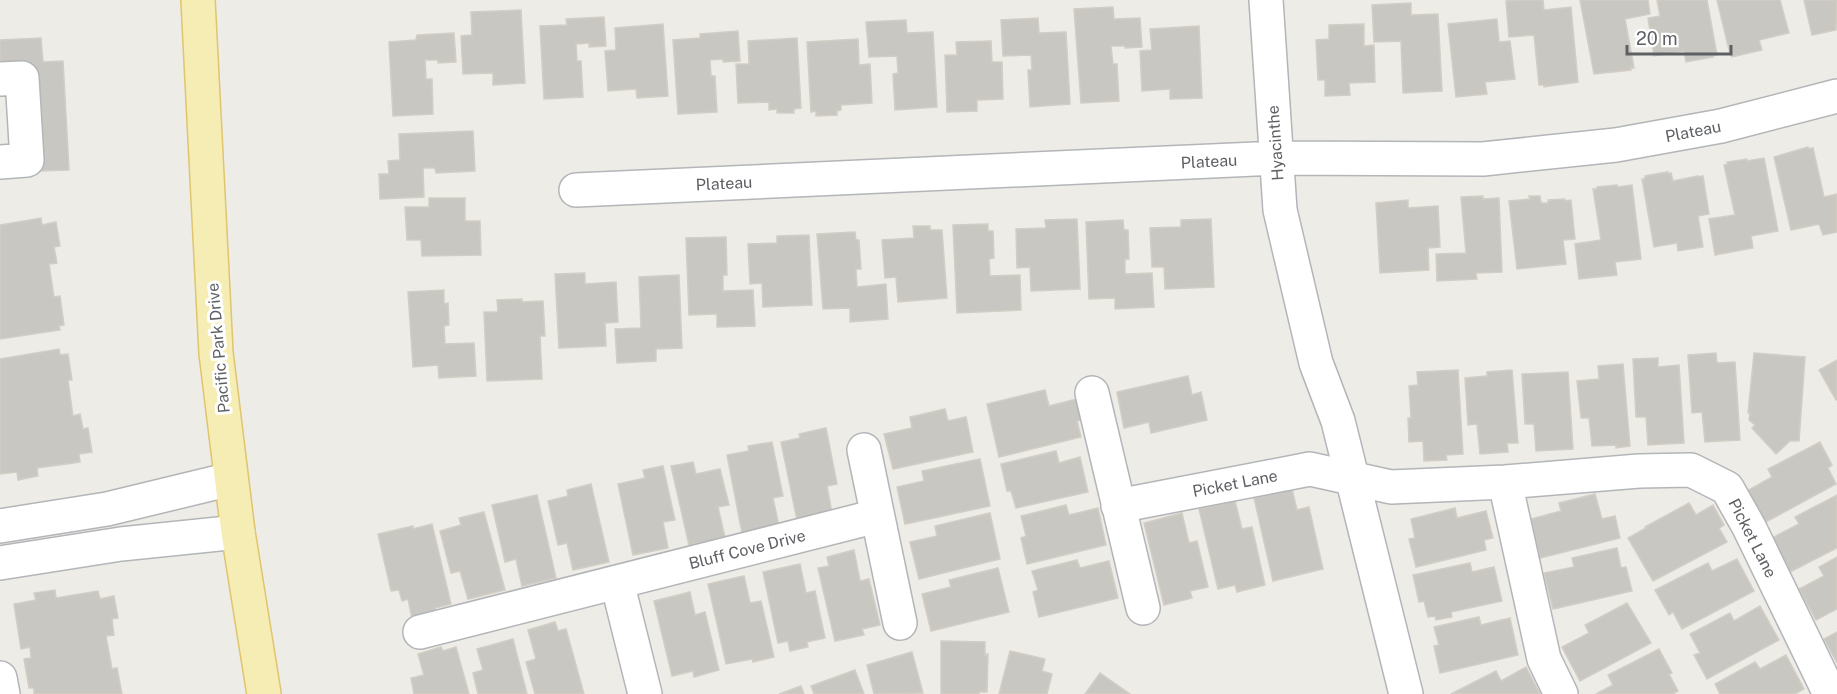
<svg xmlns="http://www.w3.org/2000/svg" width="1837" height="694" font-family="'Public Sans',sans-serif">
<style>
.building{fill:#c9c7c2;stroke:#d2cec5;stroke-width:1.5}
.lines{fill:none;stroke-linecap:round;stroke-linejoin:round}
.minor-casing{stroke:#b3b5b9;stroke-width:36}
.major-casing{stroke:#dfc56e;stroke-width:36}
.minor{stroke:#fff;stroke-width:33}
.major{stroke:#f5edb4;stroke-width:33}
.labels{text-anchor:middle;stroke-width:6;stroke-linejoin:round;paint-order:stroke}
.street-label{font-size:16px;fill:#5e6064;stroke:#fff}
</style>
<rect width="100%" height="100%" fill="#eeece6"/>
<path class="building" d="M1519,0H1543L1544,10L1571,7L1578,82L1544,87V85H1539L1534,35L1509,37L1506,1Z
M1580,0H1648L1650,14L1625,19L1634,68H1630L1631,70L1594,74Z
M1657,0H1707L1717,55L1712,56L1713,57L1686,62L1684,51L1654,56L1648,18L1660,16Z
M1717,0H1780L1789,33L1759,40L1762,50L1732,57L1730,54Z
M1804,0H1837L1836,30L1812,35Z
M1411,3V15L1438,14L1442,91L1403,93L1401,41L1374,42L1372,5Z
M1113,7L1114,19L1140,18L1142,47L1125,48V46H1111L1113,64H1117L1119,101L1081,103L1074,9Z
M521,10L525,83L493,85V73L463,74L461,36L472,35L471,12Z
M604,17L606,46L589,47V43L576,44L577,61H581L583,97L544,99L540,26L567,25L566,19Z
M1038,18L1039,33L1066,32L1070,104L1030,107L1028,70H1032L1031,55L1003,56L1001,20Z
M1497,19L1499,42L1510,41L1515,79L1485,82L1487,94L1456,97L1448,24Z
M906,20L907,33L933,32L937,107L895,110L893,74L898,73L897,56L869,57L866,22Z
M663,24L668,96L637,98L636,89L608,91L605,51L616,50L615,28Z
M1364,24V46L1374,45L1375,82L1349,83L1350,95L1325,96V80H1318L1316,40L1329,39V25Z
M1199,26L1202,98L1170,99V89L1142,91L1140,51L1152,50L1150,29Z
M738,31L740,61L723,62V59L710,60L711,76H715L717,112L678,114L673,40L700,38V34Z
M454,33L456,62L438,63V60H425L426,79H432L433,114L393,116L389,42L416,40L417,35Z
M41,38L43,62L63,61L69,170L39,171L34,67L0,69V40Z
M797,38L801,108L794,109V113H777V109L769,110V102L738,103L736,64H749L748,41Z
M858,39L859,65L870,64L872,103L841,105V110L837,111V115L816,116V111L811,112L807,42Z
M991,41L992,62H1002L1003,99L977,100V111L947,112L945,55H957L956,42Z
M473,131L475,171L436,173L435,168H423L424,197L380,199L379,174H389L388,161L400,160L399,134Z
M1808,147V149L1813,148L1824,197L1837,194V232L1823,235L1819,224L1791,230L1774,157Z
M1764,158L1778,231L1751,236L1753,248L1715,255L1709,219L1735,215L1724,165L1728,164L1727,162L1747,159V161Z
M1668,172V174L1671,173L1673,181L1698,176V177L1703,176L1709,214L1698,216L1703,247L1678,251L1677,243L1654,247L1642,179H1645V176Z
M1617,185L1618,187L1632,185L1641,259L1615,262L1617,275L1579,279L1575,244L1601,240L1593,189H1597V187Z
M1483,196V199L1499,198L1502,272L1476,273L1477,279L1437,281L1436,254L1466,253L1461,197Z
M1529,196H1540L1541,203H1548V200L1565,199V201L1571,200L1575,239L1563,240L1566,264L1517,269L1509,201L1530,199Z
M429,198H465V221H480L481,255L422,256L421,240H407L405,207H429Z
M1408,200V208L1438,206L1440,247L1428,248L1429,270L1380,273L1376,203Z
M41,218L42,225L56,222L60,246L54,247L57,263L49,264L54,297L60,296L64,325L59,326L60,330L0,339V225Z
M1077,219L1080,289L1031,291L1030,267L1017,268L1016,229L1046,228L1045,220Z
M1211,219L1214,287L1165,289L1164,267H1152L1150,228L1181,227V220Z
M1123,220L1124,230H1128L1129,259H1125V274L1152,273L1154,307L1115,309V298L1089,299L1086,222Z
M988,224V231H993L994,258L989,259L990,276L1020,275L1021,310L957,313L953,225Z
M913,226H930V230H942L947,298L898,302L896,277L885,278L882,240L914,238Z
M855,232L856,240H859L861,269H856L857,287L886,284L888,319L850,322V308L823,309L817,234Z
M809,235L812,305L763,307L762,283L750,284L748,244L777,243V236Z
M726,237L727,275H723V291L753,290L755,326L717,327V314L689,315L686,238Z
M585,273V284L616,282L618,322L605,323L606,346L559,348L555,274Z
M679,275L682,348L656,349V361L617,363L615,329L641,328L639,277Z
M444,290V304L448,303L449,325L444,326L445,344L474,343L476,376L439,378L438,365L413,367L408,292Z
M522,299V302L543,301L545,336H540L542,379L487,381L484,312H498L497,300Z
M59,349L60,355L68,354L72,380H68L73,416L80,414L83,429L88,428L92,452L79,454L80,462L37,468L38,476L18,480L17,472L0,474V359Z
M1716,353L1717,363L1735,362L1740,440L1705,442L1702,412L1692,413L1688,355Z
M1754,353L1805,357L1799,441H1790L1776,454L1752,428L1755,425L1749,420L1750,413H1748Z
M1658,358V367L1679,365L1684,443L1648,445L1646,417H1636L1633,359Z
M1837,360V399L1836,400L1819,370Z
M1623,364L1630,446L1616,448V445L1592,446L1589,418H1581L1577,381L1599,379L1598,366Z
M1458,370L1463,454L1446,455L1447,460L1424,461L1423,441L1409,442L1408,418H1411L1409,386L1418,385L1417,372Z
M1512,370L1518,443H1507L1508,452L1480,454L1477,424L1468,425L1465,378L1487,376V372Z
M1568,372L1573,449L1536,451L1534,424H1525L1522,374Z
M1188,376L1192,395L1201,392L1207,420L1151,433L1149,422L1124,428L1117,392Z
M1045,390L1049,406L1077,399L1082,420L1077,421L1081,437L999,457L987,404Z
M945,409L948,421L966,417L973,452L893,469L884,434L912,428L910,417Z
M826,428L837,484L827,486L832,513L797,520L781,442L800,438L799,434Z
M772,442L783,496L773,498L779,526L742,533L727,455L749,451L748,446Z
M1820,442L1832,465L1828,468L1836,484L1764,523L1747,491L1772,477L1768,469Z
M1056,451L1059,463L1080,457L1088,492L1016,508L1011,491H1007L1001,464Z
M980,459L990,506L905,524L897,487L924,481L922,471Z
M693,462L696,474L720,469L729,505L718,507L725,537L689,545L671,466Z
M663,466L675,520L663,522L668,548L633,555L618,484L645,478L643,470Z
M591,484L609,562L573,570L567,543L558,545L548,501L568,496L567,490Z
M1291,485L1297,510L1309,507L1323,569L1273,581L1254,498L1271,494V490Z
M1595,494L1602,519L1615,516L1620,538L1540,558L1531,519L1561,511L1559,503Z
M537,495L556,578L522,586L516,559L505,562L492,505Z
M1837,495V548L1790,572L1772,538L1799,524L1795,517Z
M1235,501L1242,529L1252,527L1265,585L1237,592L1235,585L1218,589L1199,509Z
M1689,503L1696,515L1713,505L1724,525L1719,528L1727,542L1653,581L1628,538L1646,528L1645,527Z
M1066,505L1069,515L1098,508L1106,545L1027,564L1021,538L1026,536L1021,516Z
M1455,508L1457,518L1486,511L1493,538L1484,540L1486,550L1416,567L1409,539L1415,538L1411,519Z
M484,512L505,590L468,599L460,571L451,573L440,531L461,525L459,518Z
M990,513L1000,559L919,579L910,542L937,536L935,526Z
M1182,513L1189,543L1197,541L1208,587L1190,591L1192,598L1164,605L1144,523Z
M432,524L451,604L435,608L436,612L412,618L408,599L402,601L399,590L391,591L378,534L413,526V529Z
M1617,548L1621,568L1626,567L1632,591L1553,609L1544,573L1574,567L1572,558Z
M854,550L860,581L869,579L880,625L862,629L864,635L835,641L818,568L829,566L827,557Z
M1837,557V609L1816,620L1799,589L1824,576L1819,567Z
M1737,559L1754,591L1682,629L1673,612L1669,615L1655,590L1708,563L1712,571Z
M1077,560L1080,568L1109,561L1118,598L1039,617L1033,592L1038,590L1032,571Z
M1470,563L1472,572L1494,567L1502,601L1451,612L1452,617L1436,620L1435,616L1428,617L1424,601L1419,602L1413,575Z
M800,564L806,593L815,591L825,638L807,642L808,647L790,651L788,641L778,643L763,572Z
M998,568L1009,612L931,631L922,594L951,587L949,580Z
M744,576L750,603L761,601L774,657L753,662L752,659L726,664L708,584Z
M55,590L56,598L98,591L100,599L114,596L118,618L112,619L114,635L106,636L112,669L117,668L122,694H34V688H29L24,659L31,658L30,647L21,649L14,604L36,600L34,593Z
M690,592L695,615L705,612L719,670L694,677L693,671L672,676L654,601Z
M1627,603L1651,643L1580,681L1562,647L1589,633L1585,625Z
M1760,606L1779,640L1707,679L1694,655L1700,653L1690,634L1730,613L1734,621Z
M1479,617L1481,625L1510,618L1518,655L1440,673L1434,646L1439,645L1434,627Z
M555,622L558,631L566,629L584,694H535L526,662L536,659L528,630Z
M1837,632V663L1824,639Z
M513,639L527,694H478L473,673L483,670L477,649Z
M941,641L985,642V655L988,654L987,692H979V694H941Z
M441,647L443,651L456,647L469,694H414L411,678L424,675L418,654Z
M1659,649L1672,673L1669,674L1678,691L1673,694H1596L1613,685L1608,675Z
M1010,651L1045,659L1042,671L1052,674L1047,694H999Z
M912,652L923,693L874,694L867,665Z
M1786,655L1804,689L1795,694H1720L1715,684L1755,662L1760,669Z
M1526,667L1540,694H1451L1496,671L1501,681Z
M855,670L864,694H814L811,686Z
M1100,673L1130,694H1085Z
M801,686L804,694H779Z"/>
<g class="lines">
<defs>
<path id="minor" d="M1266,0L1280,210L1316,363L1338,421L1406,694
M0,79L22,78L27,160L0,162
M576,190L1276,158L1483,159L1616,145L1721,126L1837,96
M1092,393L1143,608
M864,450L900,623
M1505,482L1544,659L1561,694
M1118,506L1310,469L1391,487L1505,482L1639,471L1691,470L1727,488L1749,527L1830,694
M0,526L107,509L231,479
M0,563L121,544L238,532
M617,582L645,694
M420,632L877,516
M0,678L3,694"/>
<path id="major" d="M198,0L216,353L238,532L264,694"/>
</defs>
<use href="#minor" class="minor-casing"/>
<use href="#major" class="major-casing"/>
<use href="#minor" class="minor"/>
<use href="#major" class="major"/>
</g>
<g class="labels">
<g class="street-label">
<text transform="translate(1693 131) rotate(-11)" y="6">Plateau</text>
<text transform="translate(1275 143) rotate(-94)" y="6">Hyacinthe</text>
<text transform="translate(1209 161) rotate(-3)" y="6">Plateau</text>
<text transform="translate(724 183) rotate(-3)" y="6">Plateau</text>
<text transform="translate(218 348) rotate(-95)" y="6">Pacific Park Drive</text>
<text transform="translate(1235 483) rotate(-11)" y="6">Picket Lane</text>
<text transform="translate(1753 538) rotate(63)" y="6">Picket Lane</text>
<text transform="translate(747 549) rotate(-14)" y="6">Bluff Cove Drive</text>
</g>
</g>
<path d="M1627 45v9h104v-9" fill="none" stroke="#5e6064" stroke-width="3"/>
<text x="1636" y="45" font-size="18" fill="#5e6064" stroke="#ffffff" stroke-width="4.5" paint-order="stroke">20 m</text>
</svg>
